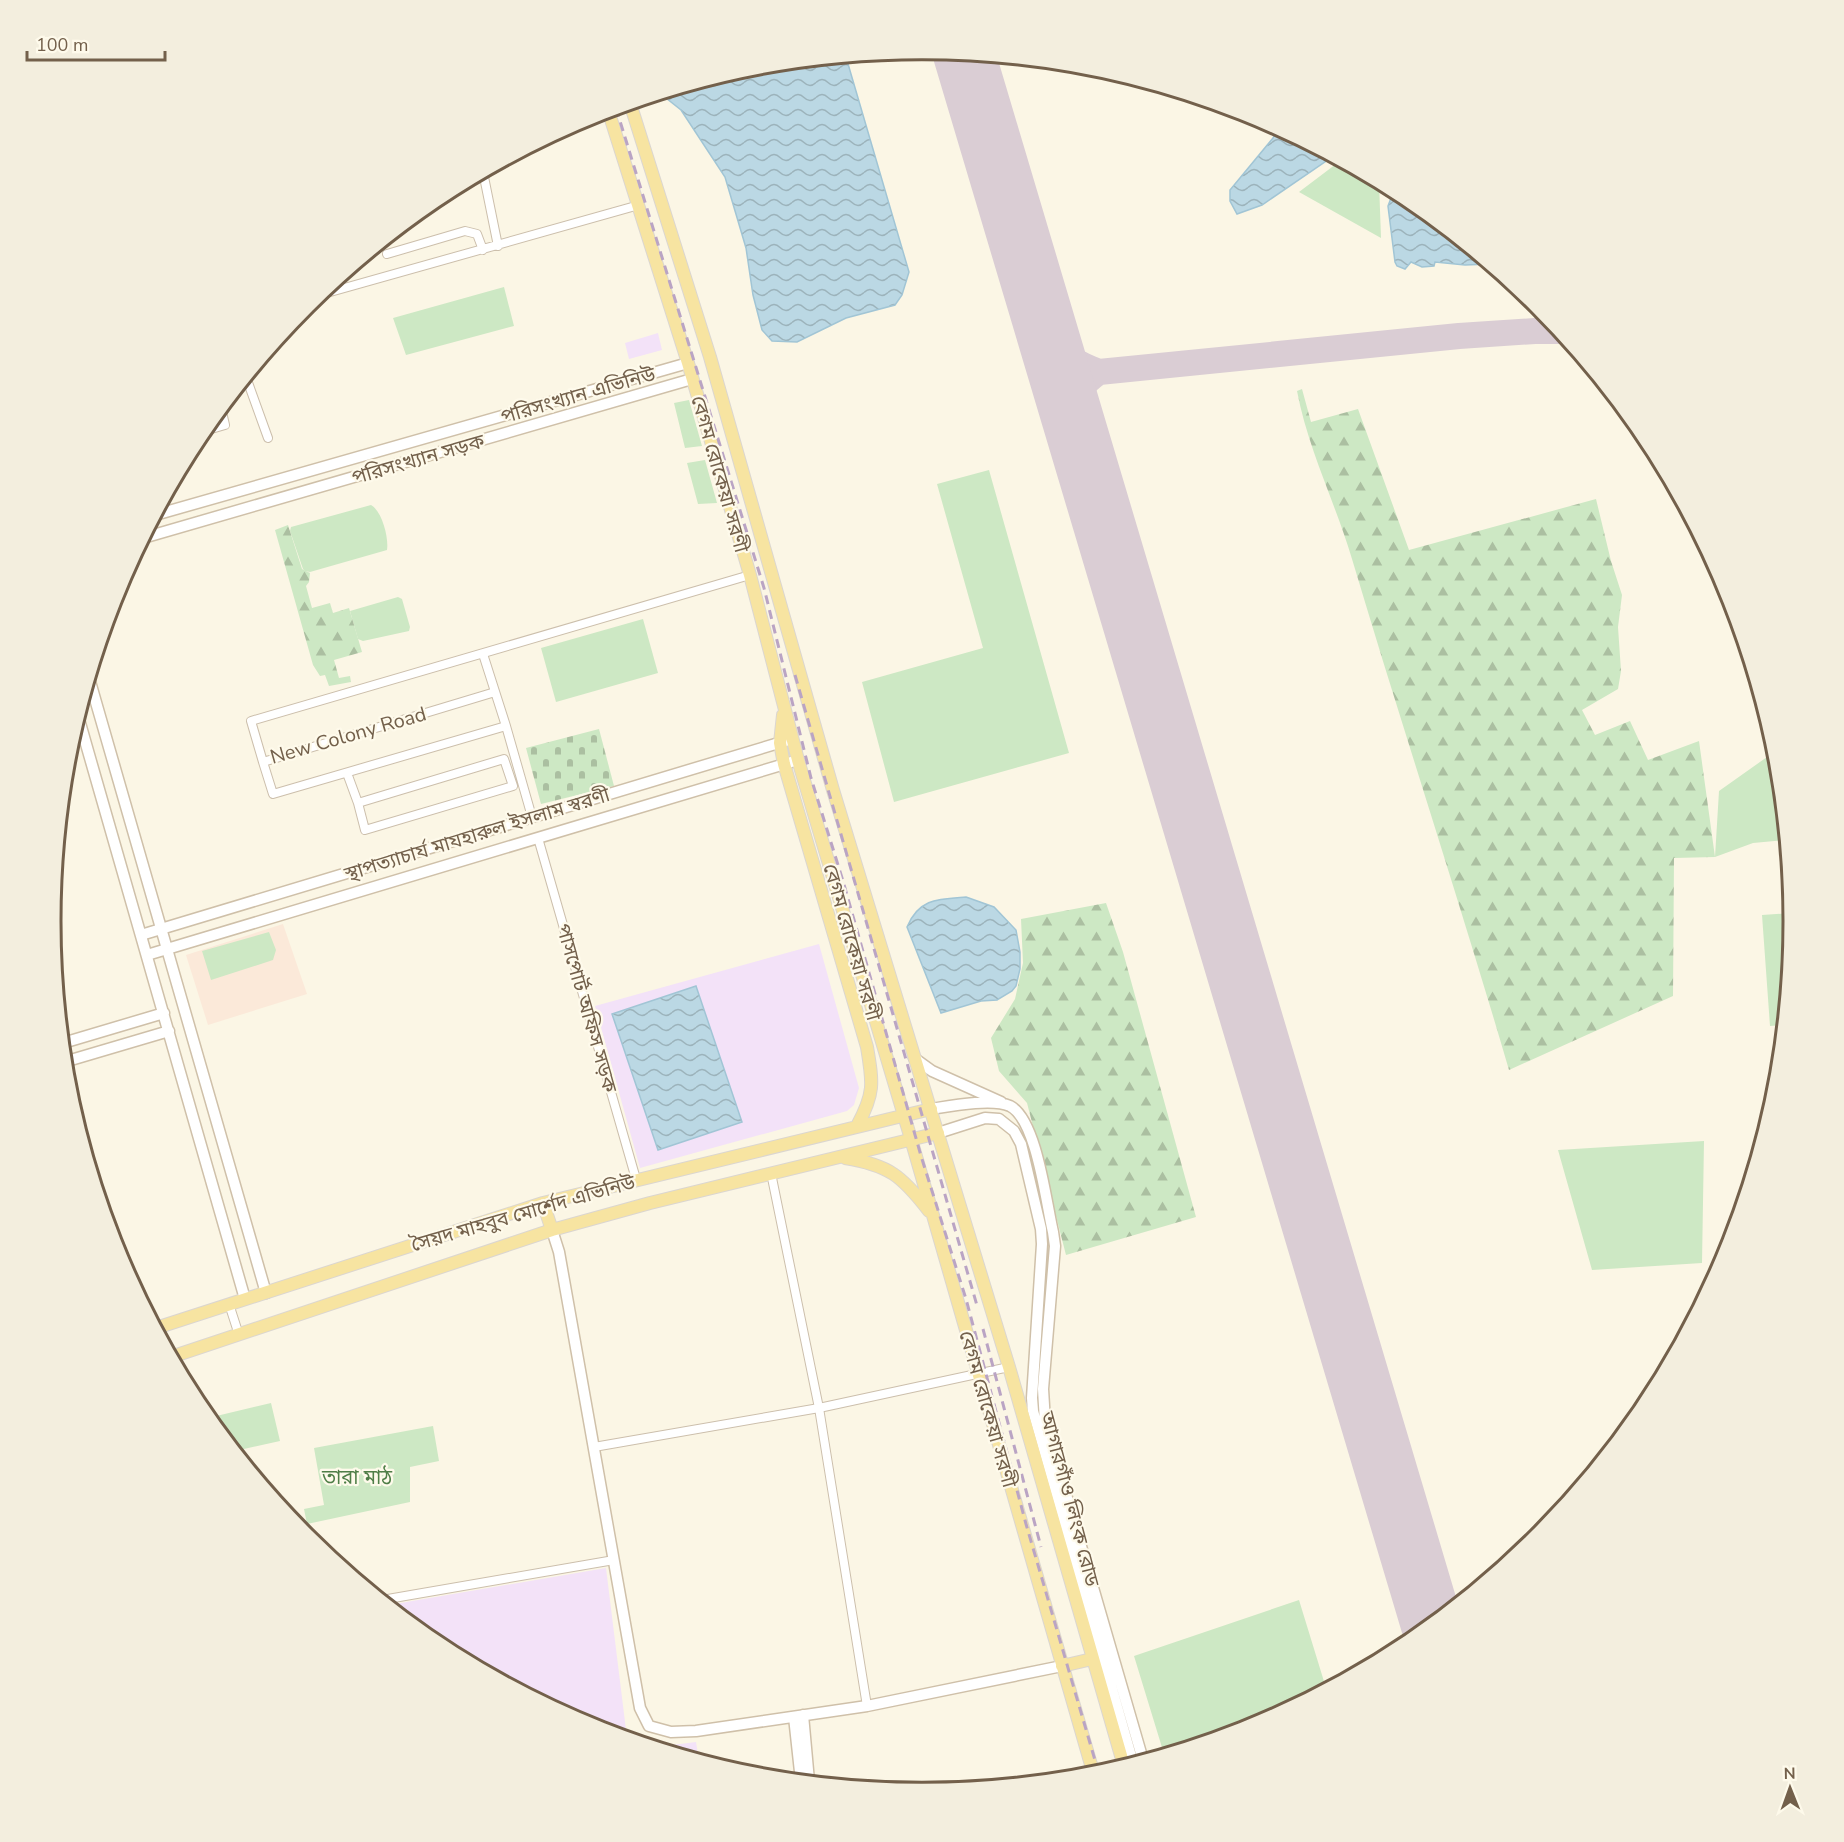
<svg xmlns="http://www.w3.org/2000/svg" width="1844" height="1842" font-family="'Nunito Sans','Noto Sans Bengali',sans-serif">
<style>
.commercial{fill:#fbe9d9}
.education{fill:#f3e2f8}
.green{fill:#cde8c4}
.forest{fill:url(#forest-firs)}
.cemetery{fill:url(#cemetery-stones)}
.water{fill:url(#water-waves);stroke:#a1c5d5;stroke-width:1.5}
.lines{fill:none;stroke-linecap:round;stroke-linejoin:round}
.taxiway{stroke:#dacdd4;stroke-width:26}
.runway{stroke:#dacdd4;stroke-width:62}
.street-casing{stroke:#ccbfac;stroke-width:10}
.secondary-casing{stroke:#cfc0a9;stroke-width:13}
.primary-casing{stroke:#dbd6d0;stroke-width:14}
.street{stroke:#fff;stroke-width:8}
.secondary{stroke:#fff;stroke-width:10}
.primary{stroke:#f7e4a1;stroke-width:12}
.rail{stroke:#baa4c4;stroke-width:3;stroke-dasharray:9 6;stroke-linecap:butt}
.labels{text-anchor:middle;stroke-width:4.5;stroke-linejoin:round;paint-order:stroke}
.street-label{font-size:20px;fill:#73604b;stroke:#fefaeb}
.park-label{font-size:20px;fill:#4f7e47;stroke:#fefaeb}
.rim{fill:none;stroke:#73604b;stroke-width:3}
</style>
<defs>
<pattern id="forest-firs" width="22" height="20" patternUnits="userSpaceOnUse" patternTransform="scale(1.5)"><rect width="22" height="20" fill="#cde8c4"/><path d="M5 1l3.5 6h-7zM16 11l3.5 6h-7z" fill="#abbfa1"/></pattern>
<pattern id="cemetery-stones" width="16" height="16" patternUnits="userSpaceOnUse" patternTransform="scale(1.5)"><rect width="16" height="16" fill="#cde8c4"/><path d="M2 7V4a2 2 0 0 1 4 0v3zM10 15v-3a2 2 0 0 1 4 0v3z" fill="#abbfa1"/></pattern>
<pattern id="water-waves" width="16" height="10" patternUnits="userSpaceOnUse" patternTransform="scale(1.5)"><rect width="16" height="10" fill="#bbd8e4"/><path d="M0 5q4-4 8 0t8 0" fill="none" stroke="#9cb3bb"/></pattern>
</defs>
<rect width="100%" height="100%" fill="#fbf6e5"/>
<path class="commercial" d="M283,924L307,994L208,1025L186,955Z"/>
<path class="education" d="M658,333L662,350L629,359L625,343Z
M819,944L859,1088L854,1105L847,1111L640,1168L595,1006Z
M606,1568L627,1738L588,1726L438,1645L389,1605Z
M696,1742L699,1760L656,1747Z"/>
<path class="green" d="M1340,161L1379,182L1381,238L1299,192Z
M504,287L514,326L406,355L393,318Z
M689,400L702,446L685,448L674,403Z
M705,460L717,503L698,504L687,463Z
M989,470L1069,753L894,802L862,682L983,648L937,484Z
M371,505C382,511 389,538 387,550L310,572L305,571L303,569L290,531L291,527Z
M398,597L402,599L410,627L409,631L363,641L358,639L350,611Z
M643,619L658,673L556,702L541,648Z
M1772,737L1777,751L1786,840L1753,843L1715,857L1719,791L1767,757Z
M1793,913L1783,1025L1770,1026L1762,915Z
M269,932L276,950L273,960L211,980L202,951Z
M1704,1141L1702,1263L1592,1270L1558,1150Z
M271,1403L280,1441L235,1451L208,1418Z
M433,1426L439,1461L410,1467V1502L307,1524L304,1509L324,1505L314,1448Z
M1299,1600L1326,1688L1255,1726L1164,1754L1134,1656Z"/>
<path class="forest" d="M1302,389L1311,422L1358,409L1409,550L1596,499L1611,561L1622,595L1618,627L1621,671L1618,689L1582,710L1595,735L1630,721L1648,760L1699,741L1715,857L1674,858L1673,996L1509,1070C1459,899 1403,730 1352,559C1335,502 1308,449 1297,391Z
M288,525L302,569L310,573L309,582L306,586L312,608L330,603L333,613L349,608L362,652L334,660L339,678L350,676L351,682L329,686L325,675L320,676L313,665L275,530Z
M1106,903L1123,952L1196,1217L1066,1255L1027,1103L999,1071L991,1038L1015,999L1023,963L1021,919Z"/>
<path class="cemetery" d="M599,729L614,786L541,804L526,748Z"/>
<path class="water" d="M846,57L909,272L902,295L895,305L846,318L797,342L772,341L762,330L753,295L746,248L725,177L681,110L661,94L752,66Z
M1278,128L1332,157L1262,205L1237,214L1230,201V190L1273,138Z
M1388,187L1406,197L1488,264L1465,265L1435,262L1434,266L1422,267L1411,262L1405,269L1397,266L1395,262L1388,206L1391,198L1388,194Z
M966,897L994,907L1016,930L1020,952V969L1016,986L1012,991L997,1000L981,1001L941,1013L907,927C919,898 939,899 966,897Z
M696,986L742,1122L658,1150L612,1014Z"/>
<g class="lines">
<path class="taxiway" d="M1049,340C1062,356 1080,365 1099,372
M1071,414C1073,395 1084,382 1099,372L1459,336L1535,331H1560"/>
<path class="runway" d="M964,54L1432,1625"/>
<defs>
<path id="street" d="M483,172L498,246
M387,254L465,231L477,234L483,250
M316,296L639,205
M246,377L268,438
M201,432L225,425L221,408
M483,654L506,726
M347,773L358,803L504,759L513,786L365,830L358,803
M532,817L506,726L273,794L263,762L495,692L263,762L251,721L750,575
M538,838L636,1179
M771,1173L819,1408L867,1706
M229,1304L239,1335
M594,1447L819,1408L1009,1367
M382,1600L614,1560"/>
<path id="secondary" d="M155,515L688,363
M143,538L692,379
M89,678L266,1293
M78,716L245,1299
M141,935L792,739
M147,955L798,760
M63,1043L164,1013
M914,1058L932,1071L1001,1102
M64,1062L169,1031
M931,1109C950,1106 992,1098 1010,1106C1037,1120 1046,1203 1053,1232L1055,1246L1043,1389L1045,1422L1143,1760
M938,1133L985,1118L999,1119L1014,1131L1021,1144L1041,1229L1042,1244L1032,1398L1033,1411L1133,1763
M552,1230L559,1252L640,1708L649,1726L671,1732L696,1731L867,1706L1062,1666
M803,1715L809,1781
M794,1717L801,1781"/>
<path id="primary" d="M630,103L710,357L833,790L1009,1367L1124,1766
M608,110L688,363L750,575L798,760L911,1139L1094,1775
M783,715L780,743L784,764L867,1047C873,1083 875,1093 857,1126
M845,1158C889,1165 902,1176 929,1211
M543,1203L552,1230
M156,1328L543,1203L931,1109
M171,1357L552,1230L650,1203L938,1133
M1062,1666L1092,1659"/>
</defs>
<use href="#street" class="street-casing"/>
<use href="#secondary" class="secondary-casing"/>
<use href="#primary" class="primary-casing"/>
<use href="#street" class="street"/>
<use href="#secondary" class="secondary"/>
<use href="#primary" class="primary"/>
<path class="rail" d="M616,108L764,588L811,778L843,881L921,1156L966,1299L1026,1524L1099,1774
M795,675L978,1309
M983,1329L1041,1547"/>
</g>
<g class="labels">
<g class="street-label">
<text transform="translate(578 395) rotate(-16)" y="7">পরিসংখ্যান এভিনিউ</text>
<text transform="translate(418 459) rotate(-16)" y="7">পরিসংখ্যান সড়ক</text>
<text transform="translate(720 474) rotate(74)" y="7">বেগম রোকেয়া সরণী</text>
<text transform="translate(348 735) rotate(-16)" y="7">New Colony Road</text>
<text transform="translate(477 834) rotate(-17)" y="7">স্থাপত্যাচার্য মাযহারুল ইসলাম স্বরণী</text>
<text transform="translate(852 942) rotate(74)" y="7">বেগম রোকেয়া সরণী</text>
<text transform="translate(587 1008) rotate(74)" y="7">পাসপোর্ট অফিস সড়ক</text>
<text transform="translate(523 1213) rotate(-16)" y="7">সৈয়দ মাহবুব মোর্শেদ এভিনিউ</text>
<text transform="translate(988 1409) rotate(74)" y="7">বেগম রোকেয়া সরণী</text>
<text transform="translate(1070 1499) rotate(75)" y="7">আগারগাঁও লিংক রোড</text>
</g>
<g class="park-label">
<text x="357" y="1484">তারা মাঠ</text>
</g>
</g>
<path d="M0 0H1844V1842H0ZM61 921a861 861 0 1 1 1722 0a861 861 0 1 1-1722 0Z" fill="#f3eede" fill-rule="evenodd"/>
<path class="rim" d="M61 921a861 861 0 1 1 1722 0a861 861 0 1 1-1722 0Z"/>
<g transform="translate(1790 1788) rotate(359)" stroke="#fefaeb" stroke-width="4.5" paint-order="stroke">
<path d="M0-4.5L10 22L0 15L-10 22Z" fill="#73604b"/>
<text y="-9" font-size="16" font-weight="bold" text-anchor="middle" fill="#73604b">N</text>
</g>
<path d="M27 51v9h138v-9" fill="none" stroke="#73604b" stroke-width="3"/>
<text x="36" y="51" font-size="18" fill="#73604b" stroke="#fefaeb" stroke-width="4.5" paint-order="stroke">100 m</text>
</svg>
